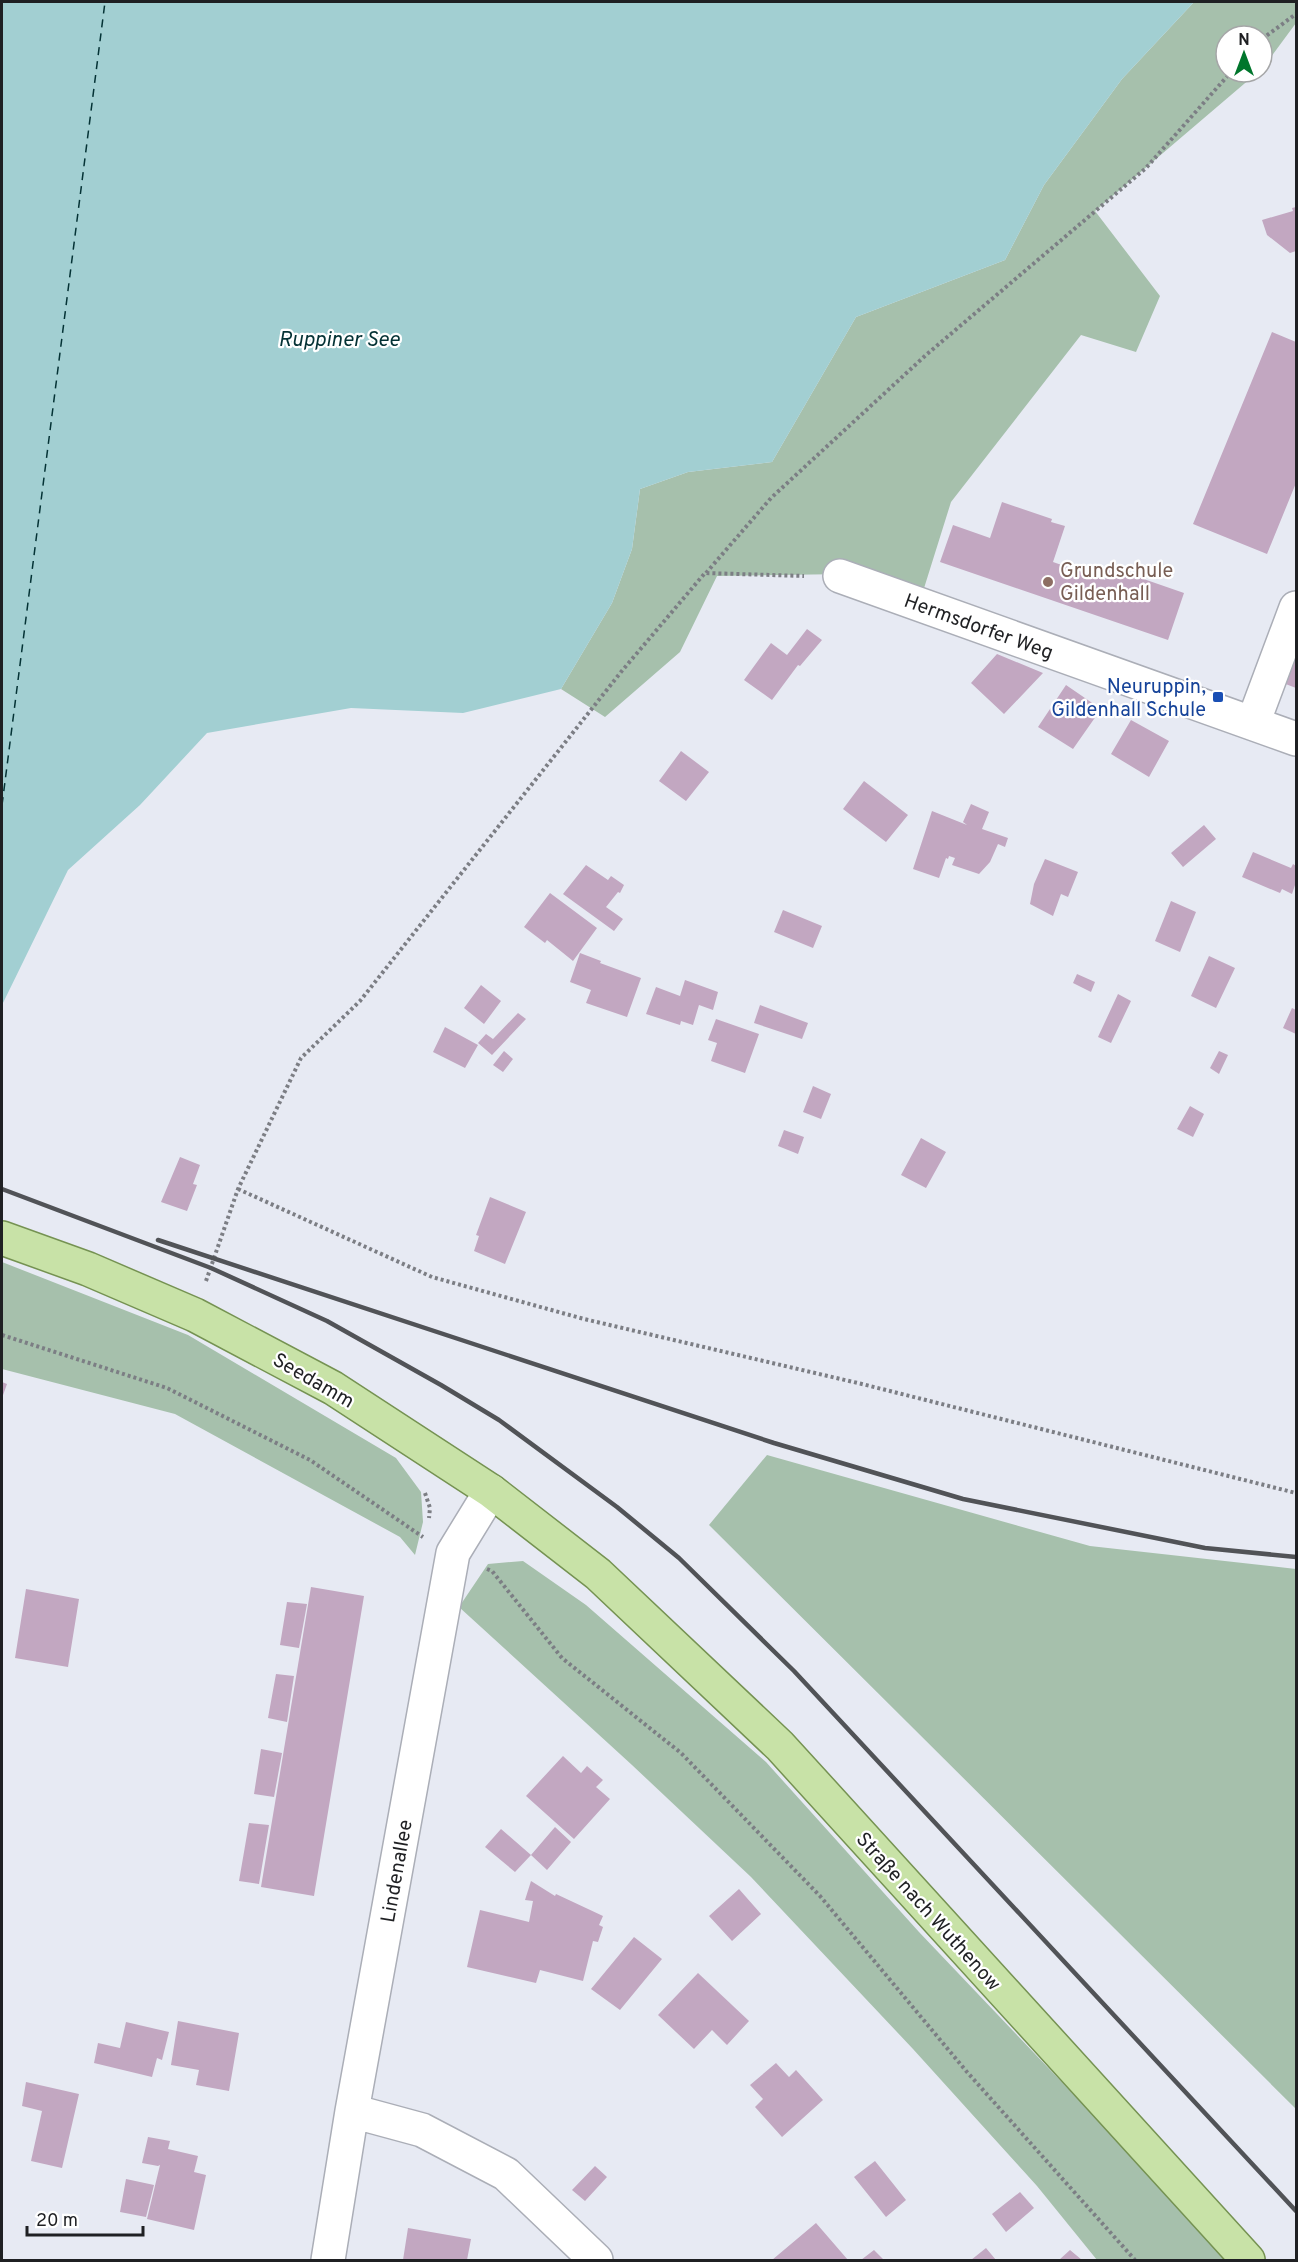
<svg xmlns="http://www.w3.org/2000/svg" width="1298" height="2262" font-family="Overpass,sans-serif">
<style>
.green{fill:#a6c0ac}
.water{fill:#a2cfd2}
.lines{fill:none;stroke-linecap:round;stroke-linejoin:round}
.ferry{stroke:#043235;stroke-width:1.5;stroke-dasharray:8 6;stroke-linecap:butt}
.building{fill:#c2a7c1}
.minor-casing{stroke:#abaeb7;stroke-width:36}
.major-casing{stroke:#759252;stroke-width:36}
.path{stroke:#7c7e84;stroke-width:4;stroke-dasharray:3 3;stroke-linecap:butt}
.minor{stroke:#fff;stroke-width:33}
.major{stroke:#c8e2a7;stroke-width:33}
.rail{stroke:#515357;stroke-width:4.5}
.education-dot{fill:#8d6e63;stroke:#fff;stroke-width:2}
.transit-dot{fill:#1a4fb4;stroke:#fff;stroke-width:2}
.labels{text-anchor:middle;stroke-width:4.5;stroke-linejoin:round;paint-order:stroke}
.education-label{font-size:20px;fill:#785e54;stroke:#fff;text-anchor:start}
.street-label{font-size:20px;fill:#1f2023;stroke:#fff}
.transit-label{font-size:20px;fill:#164399;stroke:#fff;text-anchor:end}
.water-label{font-size:21px;font-style:italic;fill:#043235;stroke:#fff}
</style>
<rect width="100%" height="100%" fill="#e7eaf3"/>
<path class="green" d="M1194,2H1296V23L1262,69V36H1226V72H1258L1095,211L1160,296L1136,352L1081,335L951,502L920,601L846,574L717,576L680,652L605,717L561,689L612,603L632,549L640,489L688,472L772,462L856,317L1005,260L1044,185L1122,79Z
M2,1262L188,1335L396,1458L421,1492L423,1522L415,1555L400,1537L175,1414L2,1369Z
M767,1455L1090,1546L1296,1569V2109L709,1525Z
M523,1561L586,1605L766,1762L919,1932L1231,2260H1097L1037,2186L913,2049L751,1877L632,1765L459,1607L488,1564Z"/>
<path class="water" d="M2,2H1194L1122,79L1044,185L1005,260L856,317L772,462L688,472L640,489L632,549L612,603L561,689L463,713L351,708L207,733L140,805L68,870L2,1005Z"/>
<g class="lines">
<path class="ferry" d="M2,805L105,2"/>
</g>
<path class="building" d="M1296,207V251L1290,253L1267,235L1262,220L1293,211L1292,208Z
M1272,332L1296,342V483L1267,554L1193,524Z
M1002,502L1052,519L1051,522L1065,526L1053,562L1105,580L1109,567L1184,593L1168,640L940,562L953,525L990,538Z
M807,629L822,640L800,666L798,665L772,700L744,680L771,643L787,655Z
M1296,647V688L1283,683Z
M997,654L1043,673L1004,714L971,683Z
M1066,685L1101,709L1073,749L1038,727Z
M1131,720L1169,741L1149,777L1111,754Z
M681,751L709,772L686,801L659,781Z
M864,781L908,815L886,842L843,809Z
M971,804L989,812L982,829L1008,838L1005,847L998,844L990,862L979,874L952,865L955,858L949,856L948,859L946,858L939,878L913,869L932,811L967,825L963,822Z
M1204,825L1216,839L1183,867L1171,853Z
M1253,852L1291,868L1293,864L1296,866V882L1292,894L1282,889L1280,893L1242,877Z
M1045,859L1078,872L1068,897L1061,894L1053,916L1030,904L1034,884Z
M586,865L608,880L611,876L624,885L620,893L618,892L606,907L623,919L614,931L563,894Z
M550,893L597,928L573,961L547,940L545,943L524,927Z
M1171,901L1196,912L1180,952L1155,941Z
M783,910L822,926L813,948L774,932Z
M580,953L601,961L600,963L641,978L627,1017L586,1003L591,990L570,982Z
M1209,956L1235,968L1216,1008L1191,996Z
M1077,974L1095,982L1091,992L1073,983Z
M685,980L718,992L713,1010L699,1005L693,1025L681,1021L680,1025L646,1014L656,987L680,996Z
M481,985L501,1001L484,1024L464,1008Z
M1118,994L1131,1001L1111,1043L1098,1037Z
M760,1005L808,1023L802,1039L754,1023Z
M1292,1008L1296,1010V1034L1283,1028Z
M518,1013L526,1019L492,1055L478,1043L486,1034L493,1039Z
M716,1019L759,1034L745,1073L711,1061L717,1043L708,1040Z
M445,1027L478,1045L465,1068L433,1052Z
M504,1051L513,1059L503,1072L493,1065Z
M1219,1051L1228,1055L1219,1074L1210,1068Z
M813,1086L831,1094L821,1119L803,1112Z
M1190,1106L1204,1114L1193,1137L1177,1129Z
M784,1130L804,1137L798,1154L778,1146Z
M921,1138L946,1152L926,1188L901,1175Z
M180,1157L200,1165L193,1184L197,1185L187,1211L161,1202Z
M490,1197L526,1212L505,1264L474,1251L479,1236L476,1235Z
M2,1382L7,1384L2,1398Z
M311,1587L364,1596L314,1896L261,1887Z
M26,1589L79,1599L68,1667L15,1658Z
M287,1602L307,1604L299,1648L280,1645Z
M276,1674L294,1676L287,1722L268,1718Z
M261,1749L282,1753L274,1797L254,1794Z
M563,1756L581,1773L587,1766L603,1780L596,1787L610,1799L574,1839L526,1796Z
M249,1823L269,1825L259,1884L239,1881Z
M555,1827L571,1842L547,1870L531,1855Z
M501,1829L531,1855L515,1872L485,1847Z
M531,1881L555,1896L556,1894L603,1916L599,1925L603,1927L598,1942L593,1941L583,1981L540,1970L536,1983L467,1967L480,1910L529,1922L533,1901L525,1900Z
M739,1889L761,1914L732,1941L709,1916Z
M634,1937L662,1959L620,2010L591,1989Z
M698,1973L749,2021L727,2045L712,2030L694,2049L658,2015Z
M178,2021L239,2033L229,2091L196,2085L199,2070L171,2065Z
M126,2022L169,2032L162,2060L157,2058L152,2077L94,2063L98,2043L120,2048Z
M776,2063L789,2077L796,2070L823,2100L782,2137L755,2107L763,2099L750,2085Z
M26,2082L79,2094L62,2168L31,2161L42,2111L22,2106Z
M148,2137L170,2141L168,2149L198,2156L194,2172L206,2175L194,2230L147,2219L160,2165L158,2166L142,2163Z
M875,2161L906,2200L886,2217L854,2177Z
M595,2166L607,2177L585,2201L572,2190Z
M126,2179L154,2185L146,2217L120,2212Z
M1020,2192L1034,2208L1006,2232L992,2214Z
M816,2223L848,2260H772Z
M408,2228L471,2239L467,2260H403Z
M986,2248L996,2260H971Z
M874,2250L884,2260H861Z
M1070,2250L1082,2260H1059Z"/>
<g class="lines">
<defs>
<path id="minor" d="M840,576L1296,739
M1253,723L1296,608
M352,2111L422,2130L506,2174L596,2260
M328,2260L352,2111L453,1553L491,1491"/>
<path id="major" d="M2,1238L88,1269L195,1315L333,1388L491,1491L598,1574L780,1746L1248,2260"/>
</defs>
<use href="#minor" class="minor-casing"/>
<use href="#major" class="major-casing"/>
<path class="path" d="M1262,39L1296,14
M706,573L771,498L926,355L1146,168L1231,72
M238,1189L432,1277L584,1319L862,1384L1296,1493
M206,1281L238,1189L301,1058L360,1001L621,672L705,573L804,576
M2,1335L167,1388L310,1460L423,1537
M425,1493L430,1508L429,1518
M487,1569L492,1571L562,1658L681,1753L820,1896L967,2072L1135,2260"/>
<use href="#minor" class="minor"/>
<use href="#major" class="major"/>
<path class="rail" d="M2,1189L211,1268L327,1321L441,1385L499,1420L617,1507L679,1558L794,1671L1296,2211
M158,1240L774,1443L963,1499L1205,1548L1296,1557"/>
</g>
<circle class="education-dot" cx="1048" cy="582" r="6"/>
<rect class="transit-dot" x="1212" y="691" width="12" height="12" rx="3"/>
<g class="labels">
<g class="education-label">
<text x="1060" y="577">Grundschule<tspan x="1060" dy="23">Gildenhall</tspan></text>
</g>
<g class="street-label">
<text transform="translate(979 626) rotate(20)" y="7">Hermsdorfer Weg</text>
<text transform="translate(314 1380) rotate(30)" y="7">Seedamm</text>
<text transform="translate(396 1871) rotate(-80)" y="7">Lindenallee</text>
<text transform="translate(929 1911) rotate(48)" y="7">Straße nach Wuthenow</text>
</g>
<g class="transit-label">
<text x="1206" y="693">Neuruppin,<tspan x="1206" dy="23">Gildenhall Schule</tspan></text>
</g>
<g class="water-label">
<text x="339" y="346">Ruppiner See</text>
</g>
</g>
<rect width="1298" height="2262" fill="none" stroke="#1f2023" stroke-width="6"/>
<g transform="translate(1244 54)"><circle r="28" fill="#ffffff" stroke="#a5a6a7" stroke-width="1.5"/>
<path d="M0-4.5L10 22L0 15L-10 22Z" fill="#00762c"/>
<text y="-9" font-size="16" font-weight="bold" text-anchor="middle" fill="#1f2023">N</text>
</g>
<path d="M27 2226v9h116v-9" fill="none" stroke="#1f2023" stroke-width="3"/>
<text x="36" y="2226" font-size="18" fill="#1f2023" stroke="#ffffff" stroke-width="4.5" paint-order="stroke">20 m</text>
</svg>
